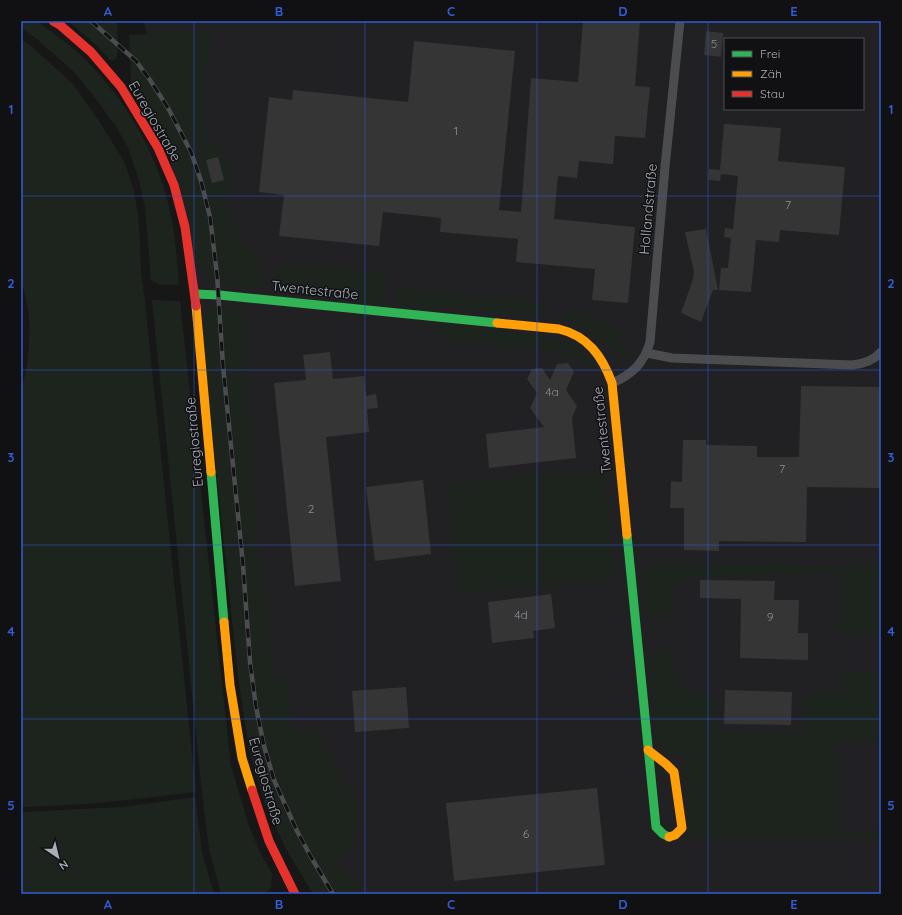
<svg xmlns="http://www.w3.org/2000/svg" width="902" height="915" font-family="Quicksand,sans-serif">
<style>
.built{fill:#212123;fill-rule:evenodd}
.green{fill:#1d241e}
.building{fill:#353536}
.lines{fill:none;stroke-linecap:round;stroke-linejoin:round}
.street{stroke:#4b4c50;stroke-width:9}
.fast{stroke:#30b455;stroke-width:9}
.slow{stroke:#ff9f0a;stroke-width:9}
.jam{stroke:#e5322d;stroke-width:9}
.rail-casing{stroke:#4b4c4f;stroke-width:4.5}
.rail{stroke:#111113;stroke-width:3;stroke-dasharray:9;stroke-linecap:butt}
.grid{fill:none;stroke:#325cd3;stroke-width:1;stroke-opacity:0.55}
.labels{text-anchor:middle;stroke-width:3;stroke-linejoin:round;paint-order:stroke}
.number-label{font-size:12px;fill:#8b8f98}
.street-label{font-size:14px;fill:#a8adb8;stroke:#111113}
.neatline{fill:none;stroke:#325cd3;stroke-width:1.5}
.grid-label{font-size:13px;text-anchor:middle;font-weight:bold;fill:#325cd3}
</style>
<rect width="100%" height="100%" fill="#171717"/>
<path class="built" d="M144,21H881V894H343L278,780L198,305ZM725,39H863V109H725Z"/>
<path class="green" d="M21,21C26,21 32,20 36,21C40,22 43,25 46,28C56,35 66,42 75,50C119,89 156,149 169,207C175,232 177,258 179,285H160L151,280L145,207L139,180L129,150L117,128L96,99L74,72L38,40L21,28Z
M68,21H117L118,51L116,59L111,61L94,43Z
M211,31L201,125L230,166L225,212L259,263L261,277L258,285L252,289L215,284L195,263L193,240L189,216L178,173L170,153L152,115L131,82L129,35Z
M21,39L32,47L72,83L93,112L111,140L124,162L133,187L138,214L140,242L141,273L145,302L196,792C138,799 80,806 21,807V386C29,376 30,332 29,318C28,306 25,293 21,281Z
M286,264L387,273L384,304L344,300L283,293C274,280 275,274 286,264Z
M396,288L545,303L547,308L543,314L540,316L395,305Z
M152,300L180,301L231,766L249,826L260,852L272,874L271,887L266,894H221L209,849L202,792Z
M210,306L245,313L249,425L257,538L274,677H290L291,730L318,734L340,779L356,798L358,822L350,851L336,862L360,889L362,894H313L285,847L265,804L249,749L238,677L201,325Z
M573,309C586,313 606,320 615,331C617,334 618,338 620,342C624,348 630,349 632,356H623L603,341L583,328L569,323C567,316 567,313 573,309Z
M441,325L533,335L566,342L580,348L594,361V368C586,367 583,362 577,359C569,354 559,353 551,351L440,338Z
M604,470L614,579L458,593L448,484Z
M881,562V634H840L843,573L694,576L678,579L672,590L670,615L659,620L648,613L645,597L643,579L646,570L653,566L665,565H759L780,564L833,567L872,566Z
M667,647L671,652L677,688L715,693L717,732L806,734L805,694H839L841,672H881V742L836,740L835,831L881,832V840L695,836L690,832L681,749L673,758L658,747L648,653Z
M195,797L202,852L214,894H21V812L124,807Z"/>
<path class="building" d="M583,21H640L635,86L650,87L645,138L615,136L613,164L579,161L577,178L558,176L554,219L635,227L628,303L592,300L595,269L516,262L518,239L440,232L441,218L383,212L379,246L279,236L284,195L259,192L269,97L292,100L293,90L408,102L414,41L515,51L499,210L521,212L531,78L578,82Z
M706,31L723,33L721,57L704,55Z
M724,124L781,128L778,161L845,167L839,235L780,230L779,242L756,240L751,292L719,290L721,268H728L731,238L724,237L725,228L733,229L738,176L721,174L720,181L708,180L709,169L720,170Z
M218,157L224,180L212,183L206,160Z
M706,229L718,290H713L701,322L681,313L692,282L694,272L685,232Z
M330,352L333,379L364,376L366,396L376,394L378,408L367,409L369,432L326,437L341,581L295,586L274,383L306,380L303,355Z
M568,363L574,372L566,390L577,406L572,418L576,458L489,468L486,434L544,427L530,408L537,393L527,379L532,369L542,368L550,380L557,364Z
M801,386L881,387V488L807,487L806,542L719,541V551L684,550V508H670L671,481L682,482L683,440H706V445L757,446V457H799Z
M423,480L431,554L375,561L366,487Z
M700,580L775,581L774,600H799L798,633H808V660L740,658L741,599L700,598Z
M551,594L555,628L533,631L534,638L492,643L488,602Z
M406,687L409,728L355,732L352,691Z
M725,690L792,692L791,725L724,724Z
M597,788L605,865L454,881L446,803Z"/>
<g class="lines">
<path class="street" d="M647,353L672,358L852,365C864,364 873,361 881,352
M612,383C632,375 644,363 650,342L665,167L680,21"/>
<path class="fast" d="M195,294L219,295L497,323
M211,472L224,622
M627,535L656,827L663,834L669,837"/>
<path class="slow" d="M196,306L211,472
M497,323L559,329C588,336 602,356 612,383L627,535
M224,622L230,685L242,758L252,790
M648,750L666,764L674,772L682,828L675,835L669,837"/>
<path class="jam" d="M53,21L60,25L91,52L121,87L158,148L174,185L185,227L196,306
M252,790L269,841L295,894"/>
<defs>
<path id="rail" d="M91,21L136,61L150,80L168,108L191,152L201,181L210,217L217,275L223,366L243,565L250,662L256,707L264,746L274,780L297,831L311,857L333,894"/>
</defs>
<use href="#rail" class="rail-casing"/>
<use href="#rail" class="rail"/>
</g>
<path class="grid" d="M194,21V894M365,21V894M537,21V894M708,21V894M21,196H881M21,370H881M21,545H881M21,719H881"/>
<g class="labels">
<g class="number-label">
<text x="714" y="48">5</text>
<text x="456" y="135">1</text>
<text x="788" y="209">7</text>
<text x="552" y="396">4a</text>
<text x="782" y="473">7</text>
<text x="311" y="513">2</text>
<text x="521" y="619">4d</text>
<text x="770" y="621">9</text>
<text x="526" y="838">6</text>
</g>
<g class="street-label">
<text transform="translate(155 121) rotate(60)" y="5">Euregiostraße</text>
<text transform="translate(648 209) rotate(-85)" y="5">Hollandstraße</text>
<text transform="translate(315 290) rotate(6)" y="5">Twentestraße</text>
<text transform="translate(602 430) rotate(-96)" y="5">Twentestraße</text>
<text transform="translate(194 442) rotate(-95)" y="5">Euregiostraße</text>
<text transform="translate(266 781) rotate(74)" y="5">Euregiostraße</text>
</g>
</g>
<rect width="902" height="915" fill="none" stroke="#111113" stroke-width="44"/>
<rect x="724" y="38" width="140" height="72" fill="#111113" stroke="#4d4f55"/>
<rect x="732" y="51" width="20" height="6" fill="#30b455" stroke="#4d4f55"/>
<text x="760" y="58" font-size="12" fill="#a8adb8">Frei</text>
<rect x="732" y="71" width="20" height="6" fill="#ff9f0a" stroke="#4d4f55"/>
<text x="760" y="78" font-size="12" fill="#a8adb8">Zäh</text>
<rect x="732" y="91" width="20" height="6" fill="#e5322d" stroke="#4d4f55"/>
<text x="760" y="98" font-size="12" fill="#a8adb8">Stau</text>
<g transform="translate(58 857) rotate(145)" stroke="#111113" stroke-width="3" paint-order="stroke">
<path d="M0-3L7 15L0 10L-7 15Z" fill="#a8adb8"/>
<text y="-6" font-size="11" font-weight="bold" text-anchor="middle" fill="#a8adb8">N</text>
</g>
<rect x="22" y="22" width="858" height="871" class="neatline"/>
<g class="grid-label">
<text x="108" y="16">A</text>
<text x="279" y="16">B</text>
<text x="451" y="16">C</text>
<text x="623" y="16">D</text>
<text x="794" y="16">E</text>
<text x="11" y="114">1</text>
<text x="891" y="114">1</text>
<text x="11" y="288">2</text>
<text x="891" y="288">2</text>
<text x="11" y="462">3</text>
<text x="891" y="462">3</text>
<text x="11" y="636">4</text>
<text x="891" y="636">4</text>
<text x="11" y="810">5</text>
<text x="891" y="810">5</text>
<text x="108" y="909">A</text>
<text x="279" y="909">B</text>
<text x="451" y="909">C</text>
<text x="623" y="909">D</text>
<text x="794" y="909">E</text>
</g>
</svg>
